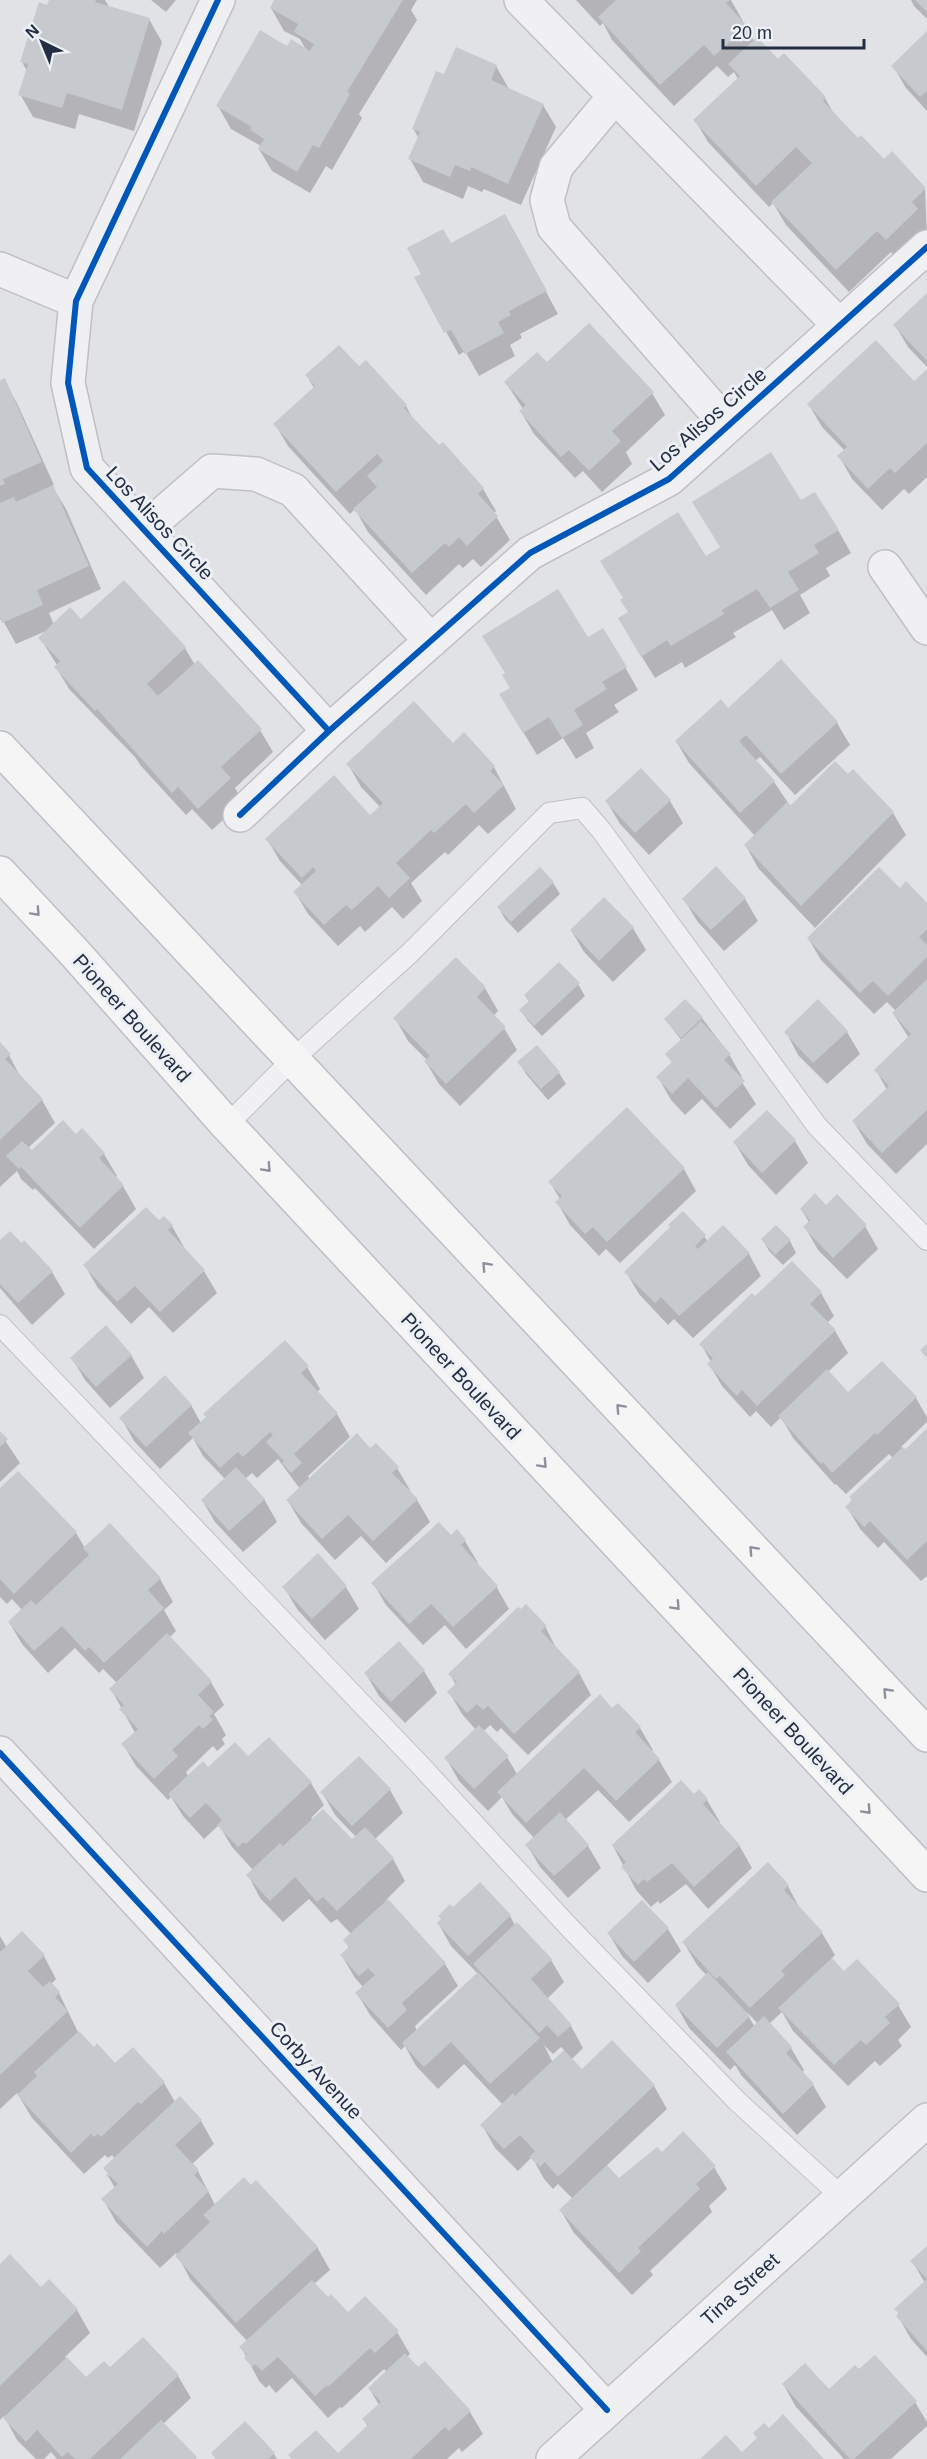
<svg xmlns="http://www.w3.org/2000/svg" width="927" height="2459" font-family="Arial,sans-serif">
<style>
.shadow{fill:#0003;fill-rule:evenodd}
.building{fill:#c6c9cd}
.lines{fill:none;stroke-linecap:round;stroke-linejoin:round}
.lane-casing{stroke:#bfc0c4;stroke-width:22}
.street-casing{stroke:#bfc0c4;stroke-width:36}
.primary-casing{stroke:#bcbfc4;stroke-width:36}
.lane{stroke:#f0f0f3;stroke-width:20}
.street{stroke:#f0f0f3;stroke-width:33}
.primary{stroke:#f5f5f6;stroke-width:33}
.cycleway-casing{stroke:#edf0f6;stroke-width:10}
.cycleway{stroke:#0057b8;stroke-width:6}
.oneway{stroke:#8d919c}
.labels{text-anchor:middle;stroke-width:6;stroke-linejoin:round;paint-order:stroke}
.street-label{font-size:20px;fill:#252d42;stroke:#edf0f6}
</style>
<rect width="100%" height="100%" fill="#e1e2e6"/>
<path class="shadow" d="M50,0H105L109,7L149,19L162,42L134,131L79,114L75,129L33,117L20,94L27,71L22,62Z
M151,0H176L166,12Z
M276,0H417L411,10L417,20L359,114L362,118L332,170L326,166L310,193L272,171L259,149L261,146L231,129L218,106L287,48L306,50L300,39L284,31L271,8Z
M576,0H731L754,41L825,98L835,116L858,140L884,161L892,153L925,189L927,235L899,261L891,252L849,292L786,225L773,203L769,207L708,142L695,120L738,79L734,72L728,77L717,66L674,106L612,40L603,23L600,26Z
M911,0H927V19L914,6Z
M927,33V111L906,88L893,66Z
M496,66L509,89L543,105L556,127L521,205L484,189L482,192L468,186L463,199L423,182L410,159L419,139L413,128L444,76Z
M517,238L558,314L520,334L522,338L510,345L515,356L479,376L465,351L459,355L416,278L423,274L451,245Z
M927,295V367L908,347L895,325Z
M546,364L652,393L665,415L626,452L632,464L602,492L583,471L575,478L534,434L521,412L523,409L506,383Z
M359,368L406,406L414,421L483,489L496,511L494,513L510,540L481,567L473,559L463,568L459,564L426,595L368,532L355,509L350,514L288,446L275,424L314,388L307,376Z
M927,371V477L909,494L904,489L882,510L852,479L839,456L845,451L822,427L809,405L914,383Z
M4,380L17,403L54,485L52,486L66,509L101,589L49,613L54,625L81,622L185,648L195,665L260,730L273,752L235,788L243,802L212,830L192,809L186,815L141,766L135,757L69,689L56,667L57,665L40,638L46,631L16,644L2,619L0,620V382Z
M801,502L838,530L851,553L826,568L830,576L800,595L810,613L784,630L772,610L733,633L736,637L685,668L682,662L655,678L632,641L705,558Z
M587,639L625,667L638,690L614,705L619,712L586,733L594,748L576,759L563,738L537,755L514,717L511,689L506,674Z
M728,710L837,723L850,745L795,795L760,757L755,761L774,782L791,807L853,771L893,813L906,835L815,928L758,868L746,846L755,836L689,763L676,741Z
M453,745L494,767L516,809L488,834L479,825L448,855L445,852L411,883L422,901L403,919L392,907L365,932L360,926L338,946L308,914L295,892L302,885L280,861L267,839L370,817L380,807L361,787L348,764Z
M670,801L683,823L649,855L620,824L607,802Z
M553,883L560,894L518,933L505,919L499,908Z
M900,891L927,905V1144L896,1174L867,1144L854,1122L887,1090L876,1070L909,1038L893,1013L896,1011L887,1002L874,1014L821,960L808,938Z
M604,899L633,928L646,950L613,982L584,952L571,930Z
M684,899H745L758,921L724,951L697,921Z
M578,984L585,996L542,1036L528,1021L521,1010L529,1002L525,995Z
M485,988L498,1011L493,1016L504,1028L517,1050L460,1106L439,1084L426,1062L427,1060L408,1041L395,1018Z
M702,1018L729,1054L742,1077L740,1079L756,1104L730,1129L702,1099L685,1115L671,1100L658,1077L673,1064L667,1055L682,1041L666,1020Z
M786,1032H847L860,1054L827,1084L798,1055Z
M0,1045L9,1055L21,1078L42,1100L55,1123L28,1148L31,1152L76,1136L104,1154L117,1176L115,1178L123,1186L136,1209L94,1249L35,1188L33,1190L21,1179L17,1171L0,1187Z
M537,1047L559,1073L566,1084L548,1100L526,1074L519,1062Z
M767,1112L795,1141L808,1163L776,1195L748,1165L735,1143Z
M684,1169L696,1191L620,1263L606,1249L599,1256L570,1225L557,1202L560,1199L550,1182Z
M826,1207L865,1226L878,1249L847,1279L818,1250L805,1227L809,1222L801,1209Z
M164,1218L172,1226L185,1249L204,1271L217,1293L173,1333L149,1307L131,1324L98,1288L85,1266Z
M776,1227L790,1241L796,1253L783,1265L769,1251L763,1240Z
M704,1236L708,1242L749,1254L761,1276L693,1338L674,1319L668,1325L639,1294L626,1272Z
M0,1242L52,1272L65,1294L32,1325L0,1288Z
M792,1263L821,1293L834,1316L827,1323L835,1331L848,1353L828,1372L848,1394L916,1398L927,1417V1422L901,1447L906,1451L927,1430V1576L921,1581L884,1542L878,1548L860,1529L847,1507L893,1458L889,1454L846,1494L836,1484L835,1485L793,1438L781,1417L771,1427L756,1411L750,1417L722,1386L709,1364L711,1362L701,1344L755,1298Z
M131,1355L144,1378L110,1408L85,1380L72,1358Z
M307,1367L320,1389L316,1393L337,1414L350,1437L308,1476L310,1480L370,1450L397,1468L410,1490L409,1492L417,1500L430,1522L386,1563L361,1536L335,1560L301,1523L288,1501L300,1489L278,1459L257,1478L252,1473L245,1479L264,1499L277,1522L243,1552L215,1522L202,1500L225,1479L203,1456L193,1438L160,1469L134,1441L121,1418L191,1405L201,1423Z
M0,1433L20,1463L0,1482Z
M18,1473L76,1533L85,1548L110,1525L160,1579L173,1602L164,1610L176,1631L169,1638L211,1682L224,1705L214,1714L226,1735L222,1739L225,1744L217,1751L213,1746L186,1772L188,1776L248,1758L311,1783L324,1805L311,1818L352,1842L356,1837L335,1815L322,1792L359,1758L390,1790L403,1813L375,1839L393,1859L405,1881L386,1900L445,1964L458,1986L415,2026L417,2031L478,1974L451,1946L438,1923L453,1910L510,1916L515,1925L551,1960L564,1982L547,1999L571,2026L583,2048L571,2060L582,2071L612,2042L654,2086L667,2109L606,2166L619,2181L662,2154L714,2167L727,2189L709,2206L712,2212L650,2271L653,2275L632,2295L574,2233L561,2211L573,2199L558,2184L553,2189L544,2179L532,2157L518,2171L495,2148L482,2125L503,2105L464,2064L438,2089L416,2066L405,2046L401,2050L370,2015L357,1993L363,1987L355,1978L342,1956L349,1949L345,1940L351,1934L337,1919L331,1923L309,1899L283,1922L260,1898L248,1875L253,1870L232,1847L219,1825L204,1839L183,1816L171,1797L168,1800L136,1766L123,1744L135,1733L111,1689L117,1683L103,1669L99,1673L75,1648L48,1673L22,1644L9,1622L22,1610L12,1599L7,1604L0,1597V1490ZM544,2045L553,2054L561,2047L565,2051L553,2063Z
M451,1537L465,1541L478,1563L476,1565L496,1586L509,1609L466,1649L445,1625L423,1645L386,1605L373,1583Z
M284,1587H346L359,1609L325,1640L297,1609Z
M545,1626L557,1650L579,1673L591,1695L528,1755L501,1728L497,1732L490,1725L483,1732L507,1757L517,1774L612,1710L640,1728L653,1750L651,1752L659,1760L672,1782L629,1822L598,1790L565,1820L588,1846L601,1868L568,1898L540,1867L527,1845L534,1838L512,1814L502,1797L488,1811L459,1781L446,1758L476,1730L462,1714L449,1692L456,1685L450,1674Z
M399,1643L424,1671L437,1693L405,1723L379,1696L366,1674Z
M699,1791L707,1800L720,1822L719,1824L739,1845L752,1868L708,1909L686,1884L660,1904L658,1901L651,1907L636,1890L613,1846Z
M768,1864L788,1886L800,1909L822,1933L835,1955L831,1959L844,1973L898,2005L911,2027L898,2040L902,2046L880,2066L875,2061L848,2086L793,2031L782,2012L769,2024L791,2048L804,2070L802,2073L813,2085L826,2107L797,2135L741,2075L735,2065L730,2070L689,2028L676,2005L707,1976L697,1965L684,1943ZM748,2013L758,2024L755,2027L747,2014Z
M668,1929L681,1951L648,1983L622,1956L609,1934Z
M0,1936L7,1948L44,1956L56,1979L51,1984L59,1993L78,2032L94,2049L115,2065L164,2083L175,2102L180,2098L201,2121L214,2144L191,2165L198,2171L215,2205L317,2247L330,2270L314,2284L328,2299L348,2314L397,2332L410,2354L407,2357L470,2412L483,2434L462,2452L459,2448L447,2459H292L337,2455L368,2427L364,2420L379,2405L369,2388L387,2372L384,2369L342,2408L340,2407L328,2418L292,2378L276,2393L269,2385L266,2388L259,2381L241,2347L247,2341L190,2279L178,2256L176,2253L160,2268L116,2222L103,2199L115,2188L108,2176L115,2159L112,2155L108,2158L105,2155L84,2174L32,2118L17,2093L0,2109Z
M927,2248V2357L911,2339L898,2316L899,2314L896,2309L925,2283L912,2261Z
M0,2266L40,2289L49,2281L77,2310L90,2333L65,2357L86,2380L110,2370L178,2376L191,2398L163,2424L196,2459H57L51,2452L44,2459H36L17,2440L4,2416L0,2420Z
M859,2371L915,2402L927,2422V2426L891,2459H844L796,2407L783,2384L829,2391Z
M213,2454H274L277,2459H216Z"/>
<path class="building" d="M49,0H96L95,2L150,18L122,110L67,93L62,108L18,95L28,64L20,62L39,2L47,5Z
M274,0H403L347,92L350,94L319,148L313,145L297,172L258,149L264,139L250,130L252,127L216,106L260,30L287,46L291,39L310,51L314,44L294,32L298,24L270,8Z
M616,0H730L726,3L747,26L714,56L704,45L660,85L598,17Z
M915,0H927V12Z
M927,31V91L920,97L891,66Z
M757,37L778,59L784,53L826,97L823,101L858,138L861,135L884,159L892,151L926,188L912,202L918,209L886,240L877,231L836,270L771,202L812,163L796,147L756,186L693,120L740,76L728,64Z
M456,47L497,65L491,80L544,104L508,184L471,167L470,171L455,165L450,177L408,159L420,132L412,129L436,71L444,74Z
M505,214L547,291L509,311L511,315L498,322L504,333L465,354L451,330L444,333L414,277L421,274L407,248L443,229L451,243Z
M927,293V361L893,325Z
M589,323L654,392L612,431L621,441L589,471L569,450L561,457L519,411L526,405L504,382L537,352L547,362Z
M876,340L914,381L927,369V443L895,473L890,468L868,489L837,456L847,447L807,404Z
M339,345L359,366L366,360L407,405L404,408L439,445L443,442L484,488L478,494L498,516L467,546L459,537L449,547L445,543L412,573L353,509L377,487L367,476L383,461L377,454L336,492L273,424L315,386L305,375Z
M5,378L42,462L3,479L5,484L0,486V380Z
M771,452L801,500L815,492L839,530L814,545L819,553L788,572L799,590L770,608L757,589L722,610L724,614L671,646L667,640L641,657L618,618L628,612L620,600L623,598L600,561L678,512L706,556L720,547L692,502Z
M53,485L89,566L37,590L43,605L2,623L0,618V503L14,497L16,502Z
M124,580L186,647L147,684L158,696L198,660L262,729L221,767L231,778L198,809L178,787L172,793L97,709L95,711L54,667L60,661L38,638L70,607L81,619Z
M558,589L588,637L603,628L627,667L602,682L607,689L574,710L583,725L562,738L549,717L523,733L499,694L510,688L502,675L505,673L482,636Z
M781,659L838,722L781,774L746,735L739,741L775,781L740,813L675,741L721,699L728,708Z
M414,701L453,743L464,732L495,766L490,771L504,785L474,813L466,804L434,833L431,830L396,863L410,878L389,898L378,886L352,910L346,905L324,925L293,892L316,871L313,867L302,878L265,839L334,775L370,815L383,803L346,764Z
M835,761L848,774L853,769L894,812L801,906L744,845L787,802L791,805Z
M641,768L671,800L635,833L605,801Z
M716,866L746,898L711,930L682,899Z
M540,867L554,882L511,922L497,907Z
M879,867L900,888L906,881L927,903V929L919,937L927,945V957L888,996L873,981L860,993L807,938Z
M604,897L634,927L599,961L570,930Z
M456,957L486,987L477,997L506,1027L446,1084L424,1061L430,1056L393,1018Z
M559,962L580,983L534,1026L519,1010L529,1001L524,995Z
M927,979V1110L882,1153L852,1121L889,1086L874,1070L911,1034L892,1013Z
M685,999L703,1017L681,1038L664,1019Z
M818,999L848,1031L813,1063L784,1032Z
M701,1021L731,1054L724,1060L745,1081L716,1108L688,1078L672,1094L656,1077L672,1062L665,1054Z
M0,1042L11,1054L5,1059L43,1099L0,1140Z
M537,1045L560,1072L541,1089L517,1062Z
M627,1107L685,1168L607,1242L593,1227L585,1234L555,1202L562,1196L548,1182Z
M767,1110L796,1140L762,1173L733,1142Z
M63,1120L76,1134L82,1128L105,1153L99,1158L124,1185L80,1228L21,1167L19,1169L6,1156L22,1141L32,1150Z
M815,1193L826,1205L837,1194L867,1225L833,1258L803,1227L810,1220L800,1209Z
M146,1207L159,1220L164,1216L173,1225L168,1230L205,1270L160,1312L135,1286L117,1302L83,1265Z
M683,1211L706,1235L695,1246L698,1249L723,1225L750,1253L679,1316L661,1297L655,1303L624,1272L670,1227L668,1225Z
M776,1225L791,1240L775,1255L761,1239Z
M10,1231L22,1243L24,1240L53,1271L18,1303L0,1284V1240Z
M792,1261L822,1292L810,1304L836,1330L757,1406L742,1390L737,1396L707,1364L713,1358L699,1344L752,1293L755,1296Z
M106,1325L132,1355L96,1387L70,1358Z
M285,1340L309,1366L301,1373L338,1413L294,1454L302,1463L291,1473L282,1463L284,1461L266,1442L273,1435L270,1432L243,1457L238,1452L220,1468L188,1433L206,1417L203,1414Z
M927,1344V1358L920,1350Z
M882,1361L917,1397L877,1435L875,1433L832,1473L823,1462L821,1464L778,1416L827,1369L848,1392Z
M165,1375L192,1405L146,1447L119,1418Z
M927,1428V1541L907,1560L870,1521L864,1527L845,1507L852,1500L849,1497L903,1447L906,1449Z
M0,1431L8,1439L0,1447Z
M357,1433L370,1448L376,1443L399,1467L392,1473L418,1499L373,1541L348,1515L322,1539L286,1500Z
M236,1467L265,1499L229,1531L201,1500Z
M18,1471L77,1532L14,1594L0,1579V1488Z
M439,1522L451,1535L457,1529L466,1540L461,1545L498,1586L453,1627L431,1604L409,1624L371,1583Z
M110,1523L161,1578L148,1590L164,1608L104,1663L89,1647L85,1651L62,1626L34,1651L8,1622L31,1600L36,1605L89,1555L83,1548Z
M318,1553L347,1586L312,1619L282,1587Z
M526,1604L547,1626L541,1631L580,1672L514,1734L488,1706L483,1710L477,1704L467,1713L447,1692L457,1682L448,1674L518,1607L521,1609Z
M167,1633L212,1681L198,1695L214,1712L209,1716L213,1720L203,1729L199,1725L172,1750L178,1756L154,1779L121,1744L138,1729L119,1709L124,1705L109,1689Z
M399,1641L425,1670L391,1702L364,1673Z
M600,1694L612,1708L618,1703L641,1727L635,1732L660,1759L616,1801L584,1768L526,1823L497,1792Z
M479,1725L509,1756L474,1789L444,1758Z
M269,1737L312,1782L246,1844L244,1842L238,1847L217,1825L222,1820L206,1803L190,1818L168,1794L203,1761L208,1767L235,1742L248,1756Z
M359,1756L391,1789L352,1826L320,1792Z
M681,1780L694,1794L699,1789L708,1799L703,1804L740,1845L694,1887L672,1863L647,1882L644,1879L638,1885L621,1867L626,1862L612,1845Z
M323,1809L352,1839L365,1827L394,1858L337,1911L323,1897L317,1902L295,1877L270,1901L246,1875L280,1843L283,1846Z
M560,1812L589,1845L554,1876L525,1845Z
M768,1862L789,1885L784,1890L823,1932L781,1971L785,1975L750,2008L720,1976L716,1979L682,1942Z
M480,1882L511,1915L468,1956L437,1923L441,1919L438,1916L450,1904L453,1907Z
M388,1899L446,1963L402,2003L407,2010L388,2028L355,1993L375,1975L368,1968L359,1976L340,1955L349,1947L343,1940Z
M642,1900L669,1928L634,1962L607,1933Z
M517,1922L552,1959L531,1979L572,2025L558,2037L547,2025L539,2033L473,1964Z
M22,1931L45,1955L28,1971L43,1987L50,1981L60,1992L55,1997L68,2011L0,2075V1952Z
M832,1958L844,1971L857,1959L900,2004L885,2017L890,2023L866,2045L861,2040L834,2065L778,2008Z
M478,1972L540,2038L490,2084L451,2042L424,2067L402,2043Z
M708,1972L750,2016L717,2048L675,2005Z
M764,2016L792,2047L786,2053L814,2084L783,2114L726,2052Z
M79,2031L94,2047L97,2043L115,2063L133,2047L165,2082L141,2104L138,2102L101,2137L98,2134L94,2137L91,2134L71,2153L17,2095L37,2076L34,2072Z
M612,2040L655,2085L558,2177L545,2162L540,2167L529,2157L535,2151L520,2135L504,2149L480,2125L513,2093L515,2096L564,2050L582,2069Z
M180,2096L202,2120L175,2145L199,2170L194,2175L209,2191L164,2234L162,2231L147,2247L101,2199L118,2184L110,2176L108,2178L106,2175L108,2174L103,2168Z
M683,2131L716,2166L696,2184L700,2189L638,2248L641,2251L619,2273L559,2210L607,2165L619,2178L657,2147L662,2152Z
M244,2177L251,2185L256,2180L318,2247L236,2323L175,2256L210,2222L203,2215Z
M927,2246V2279L910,2261Z
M10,2254L41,2287L49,2279L78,2309L0,2386V2264Z
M927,2279V2351L896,2316L899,2313L894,2309Z
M312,2280L328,2297L331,2294L348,2312L365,2296L399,2331L375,2353L370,2348L328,2387L327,2385L315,2396L278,2357L262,2371L255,2364L252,2367L244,2358L247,2355L239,2347Z
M143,2337L179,2375L90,2459H75L68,2452L62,2457L37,2430L26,2442L3,2418L67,2357L86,2377L104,2361L110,2367Z
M405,2353L418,2367L425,2361L471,2411L449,2431L445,2427L411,2459H292L288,2455L316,2430L338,2453L368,2425L362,2419L381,2402L368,2388Z
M875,2355L917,2401L854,2459H850L782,2384L805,2363L829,2389L855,2365L859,2369Z
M783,2414L824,2459H700L726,2435L742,2452L757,2438L753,2433L764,2423L769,2428Z
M161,2420L197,2457L195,2459H120Z
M245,2421L275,2453L268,2459H216L211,2453Z"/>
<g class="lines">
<defs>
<path id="lane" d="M227,1125L292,1060L410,953L549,813L582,808L601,830L817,1126L927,1240
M0,1325L420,1765L568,1926L737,2101L842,2197"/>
<path id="street" d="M218,0L76,301L68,383L87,468L329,731
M521,0L839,325
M615,96L556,167L547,200L554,227L728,426
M0,269L76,301
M144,530L212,471L256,474L293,490L431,641
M885,567L927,628
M240,815L329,731L530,553L669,479L927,247
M0,1753L607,2410
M553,2459L927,2120"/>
<path id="primary" d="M0,748L927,1735
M0,873L73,951L227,1125L927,1875"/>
</defs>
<use href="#lane" class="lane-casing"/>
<use href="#street" class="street-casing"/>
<use href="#primary" class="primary-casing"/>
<use href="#lane" class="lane"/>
<use href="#street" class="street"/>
<use href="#primary" class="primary"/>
<defs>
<path id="cycleway" d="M218,0L76,301L68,383L87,468L329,731
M240,815L329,731L530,553L669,479L927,247
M0,1753L607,2410"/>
</defs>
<use href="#cycleway" class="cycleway-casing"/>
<use href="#cycleway" class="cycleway"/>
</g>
<defs><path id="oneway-chevron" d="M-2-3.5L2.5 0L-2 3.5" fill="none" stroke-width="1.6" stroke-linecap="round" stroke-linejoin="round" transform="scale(1.5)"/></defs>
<g class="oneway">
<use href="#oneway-chevron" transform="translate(36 912) rotate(47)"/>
<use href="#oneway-chevron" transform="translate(267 1168) rotate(47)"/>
<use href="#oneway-chevron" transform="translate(486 1266) rotate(-133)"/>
<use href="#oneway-chevron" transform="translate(620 1408) rotate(-133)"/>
<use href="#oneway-chevron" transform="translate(543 1464) rotate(47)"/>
<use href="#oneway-chevron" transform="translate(753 1550) rotate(-133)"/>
<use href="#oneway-chevron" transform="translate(676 1606) rotate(47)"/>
<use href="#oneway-chevron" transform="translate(887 1692) rotate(-133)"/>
<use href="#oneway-chevron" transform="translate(867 1810) rotate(47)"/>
</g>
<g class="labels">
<g class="street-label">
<text transform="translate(708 419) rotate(-41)" y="7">Los Alisos Circle</text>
<text transform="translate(160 523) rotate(47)" y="7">Los Alisos Circle</text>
<text transform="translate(132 1018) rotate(48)" y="7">Pioneer Boulevard</text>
<text transform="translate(461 1376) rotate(47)" y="7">Pioneer Boulevard</text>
<text transform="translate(793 1731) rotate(47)" y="7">Pioneer Boulevard</text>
<text transform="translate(316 2070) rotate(47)" y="7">Corby Avenue</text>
<text transform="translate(740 2289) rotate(-42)" y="7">Tina Street</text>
</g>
</g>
<g transform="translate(42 42) rotate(317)" stroke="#edf0f6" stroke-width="4.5" paint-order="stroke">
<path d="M0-4.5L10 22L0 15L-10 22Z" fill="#252d42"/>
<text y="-9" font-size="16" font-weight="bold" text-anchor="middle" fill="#252d42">N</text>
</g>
<path d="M723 39v9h141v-9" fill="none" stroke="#252d42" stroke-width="3"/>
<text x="732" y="39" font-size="18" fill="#252d42" stroke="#edf0f6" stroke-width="4.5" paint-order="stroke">20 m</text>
</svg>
